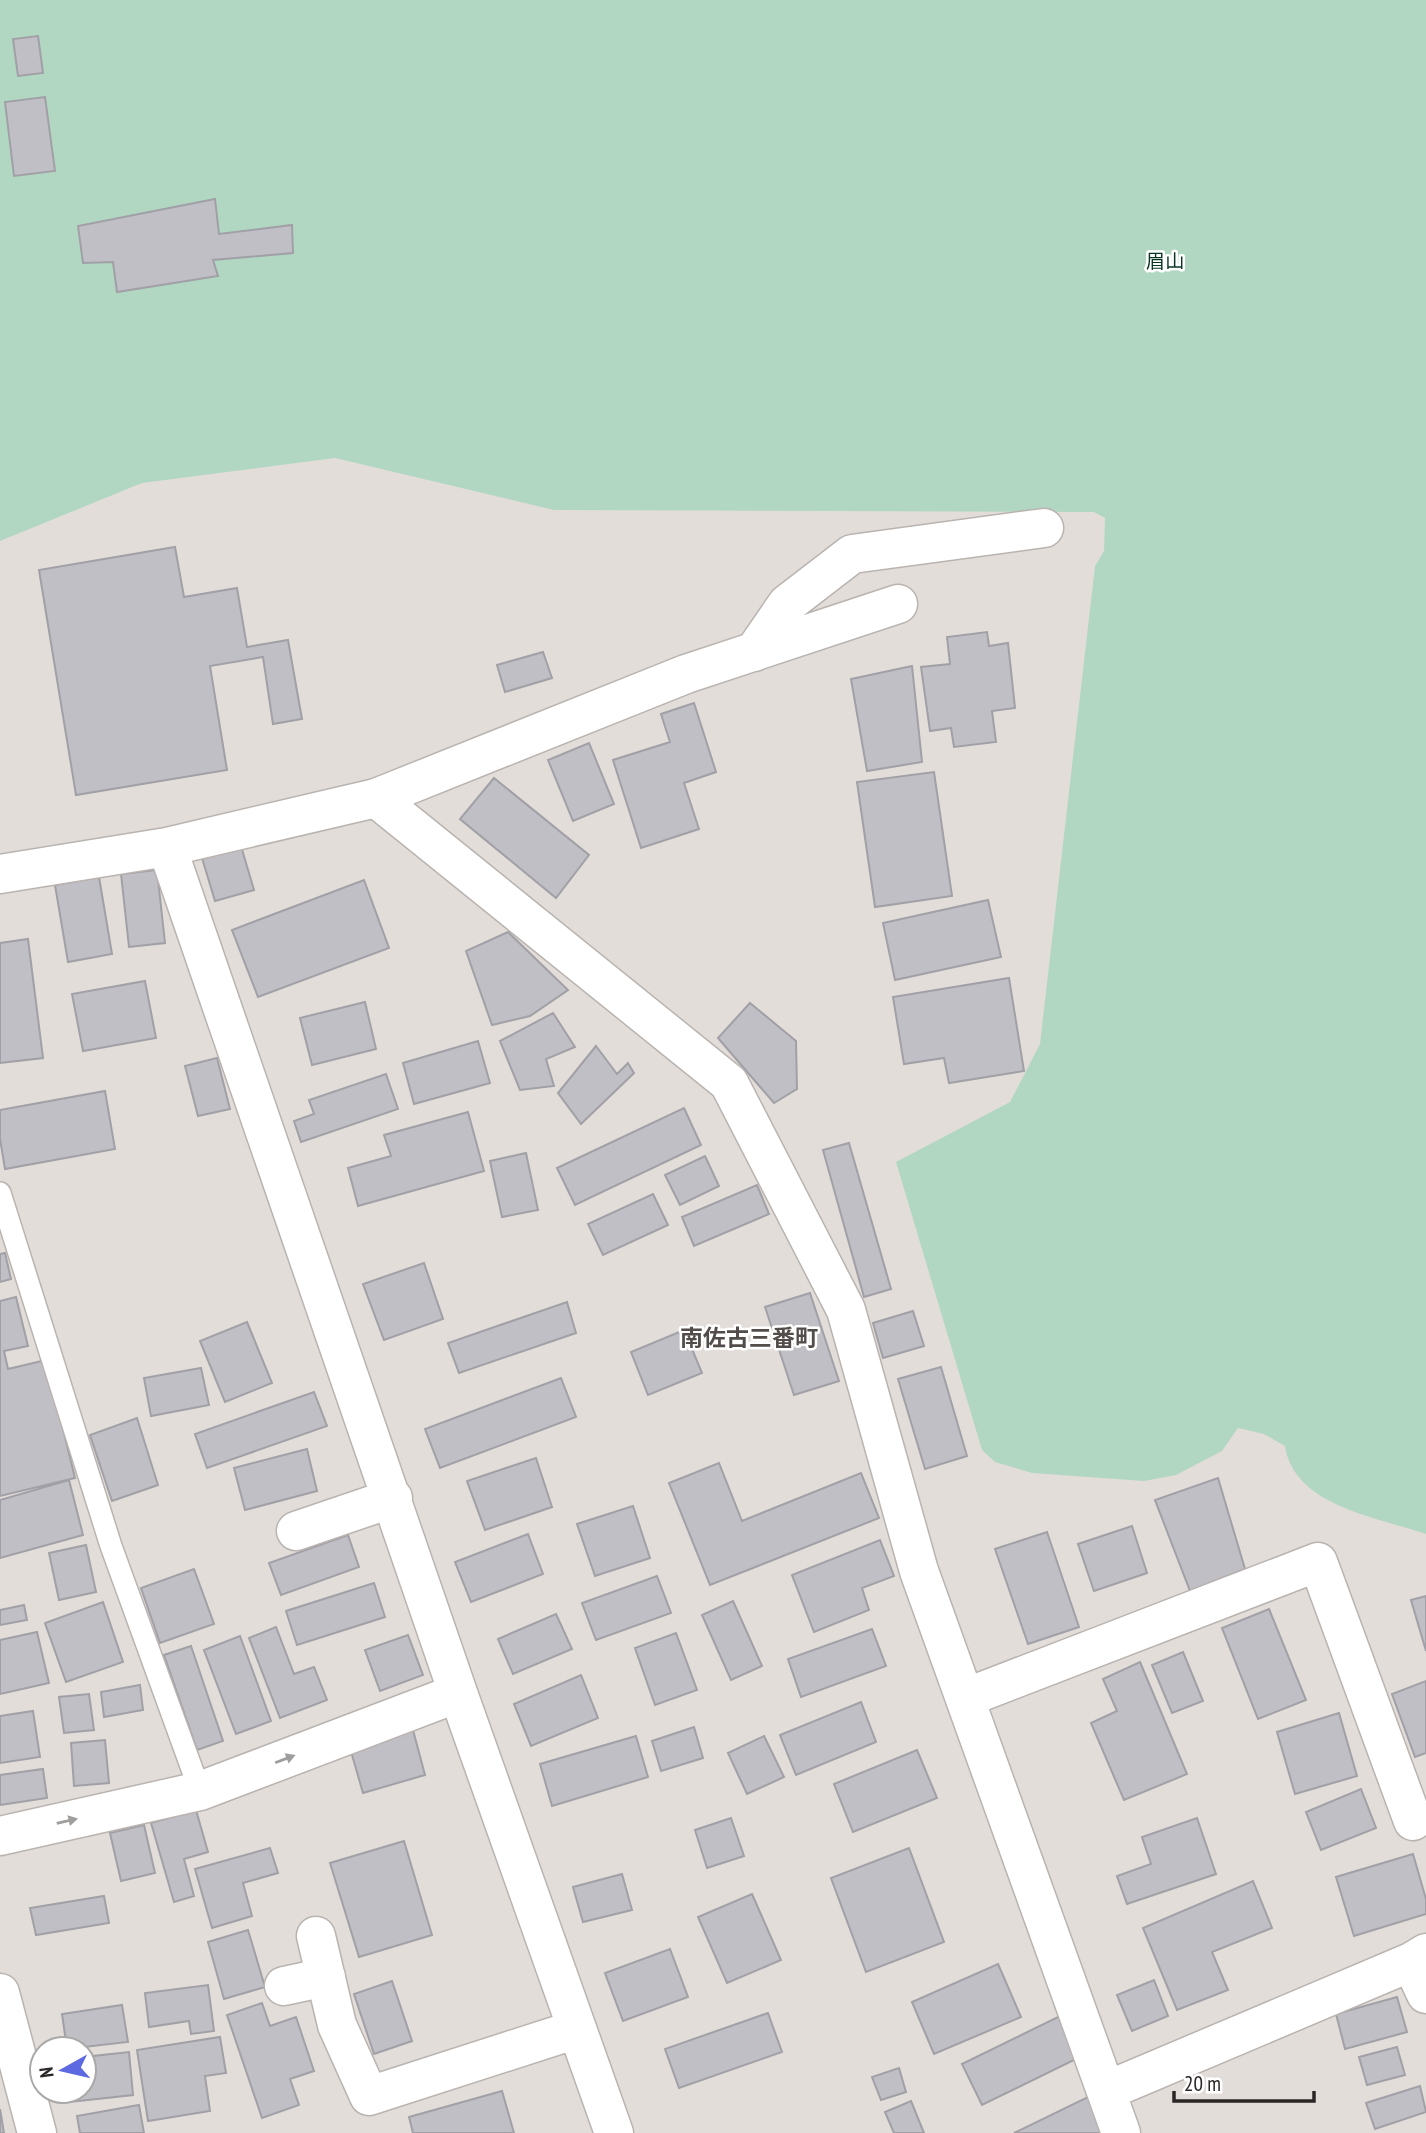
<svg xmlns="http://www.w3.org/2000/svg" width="1426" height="2133" font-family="'PT Sans Narrow','Noto Sans JP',sans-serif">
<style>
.green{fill:#b1d7c2}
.building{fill:#bfbfc5;stroke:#a0a0a6;stroke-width:2}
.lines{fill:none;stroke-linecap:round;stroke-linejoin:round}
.lane-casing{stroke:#bab4b0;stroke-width:24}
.street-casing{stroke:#bab4b0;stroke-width:41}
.lane{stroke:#fff;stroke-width:21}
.street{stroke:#fff;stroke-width:38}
.oneway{fill:#9f9e9d}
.labels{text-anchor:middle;stroke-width:5;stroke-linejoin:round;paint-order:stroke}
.park-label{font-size:19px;fill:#083321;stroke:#fff}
.quarter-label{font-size:23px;font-weight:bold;fill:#524d4a;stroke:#fff}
</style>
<rect width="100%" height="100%" fill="#e3ddd9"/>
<path class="green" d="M0,0H1426V1534C1377,1517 1294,1506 1285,1446L1264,1434L1238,1428L1222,1451L1176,1475L1144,1481L1032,1473L995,1462L982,1450L896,1162L1010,1102L1040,1044L1095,566L1104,551L1105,518L1094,512L554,510L335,458L142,483L0,541Z"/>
<path class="building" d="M38,36L43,73L18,76L13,39Z
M45,97L55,171L14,176L5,102Z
M215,199L219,234L292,225L293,253L213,260L218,276L117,292L113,262L83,263L78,226Z
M175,547L184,597L237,588L247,647L288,640L302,719L273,724L263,657L210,666L227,770L76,795L39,570Z
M987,632L989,646L1008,643L1015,708L992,711L996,742L954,747L951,728L930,731L921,667L950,664L947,637Z
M543,652L552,678L505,692L497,665Z
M912,666L922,762L867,771L851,679Z
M694,703L716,772L684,783L699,829L641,848L613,760L670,742L661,714Z
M589,743L614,804L573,821L548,760Z
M934,772L952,896L875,907L857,782Z
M494,778L589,855L556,898L460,819Z
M241,846L254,890L215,901L202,858Z
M157,870L165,943L129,947L121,874Z
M99,877L112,954L68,962L55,885Z
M364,880L389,948L258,997L232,930Z
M988,900L1001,957L895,980L883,923Z
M508,932L568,990L530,1016L492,1025L466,951Z
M28,939L43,1058L0,1063V943Z
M1009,978L1024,1071L949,1083L944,1058L904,1064L893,997Z
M145,981L156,1038L83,1051L72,994Z
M365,1002L376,1049L312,1065L300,1018Z
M750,1003L796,1041L797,1089L774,1103L718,1038Z
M553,1013L575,1047L546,1059L554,1086L520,1090L500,1041Z
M478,1041L490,1083L414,1104L403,1063Z
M596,1046L617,1074L628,1063L634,1073L581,1124L558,1093Z
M217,1058L230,1109L198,1116L185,1066Z
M386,1074L398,1109L301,1142L294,1121L314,1114L309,1100Z
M105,1091L115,1149L5,1169L0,1139V1110Z
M684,1108L701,1145L575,1205L557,1168Z
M468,1112L484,1171L358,1206L348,1168L391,1156L384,1135Z
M849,1143L891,1289L864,1297L823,1150Z
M526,1153L538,1210L502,1217L490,1161Z
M705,1156L719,1186L680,1205L665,1175Z
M757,1185L769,1214L694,1246L682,1217Z
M653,1194L668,1225L603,1255L588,1224Z
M5,1253L11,1279L0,1282V1254Z
M424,1263L443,1319L384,1340L363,1284Z
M810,1293L839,1381L794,1395L765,1307Z
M16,1297L28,1346L4,1351L8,1369L46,1360L75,1478L0,1496V1301Z
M567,1302L576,1333L459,1373L448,1343Z
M913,1311L924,1346L883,1358L873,1323Z
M247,1322L272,1383L225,1402L200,1341Z
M684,1330L702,1373L648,1395L631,1352Z
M941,1367L967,1456L925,1469L898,1379Z
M201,1368L209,1405L151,1416L144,1378Z
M561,1378L576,1417L440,1468L425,1429Z
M314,1392L327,1426L207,1468L195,1434Z
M137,1418L158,1485L112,1501L90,1435Z
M307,1449L317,1491L245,1510L234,1468Z
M536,1458L552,1507L485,1530L467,1481Z
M719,1463L742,1521L861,1473L879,1518L710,1585L669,1483Z
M1218,1478L1245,1569L1190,1591L1155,1500Z
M69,1480L83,1535L0,1558V1500Z
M633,1506L650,1558L595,1576L577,1524Z
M1132,1526L1147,1573L1094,1591L1078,1544Z
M1047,1532L1079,1627L1028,1644L995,1549Z
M528,1534L543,1574L471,1602L455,1562Z
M348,1535L359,1567L281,1595L269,1563Z
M880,1540L894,1576L862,1588L869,1610L814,1632L792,1575Z
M86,1545L96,1592L59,1600L49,1553Z
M194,1569L214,1624L160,1643L141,1588Z
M657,1576L671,1613L596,1640L582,1603Z
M374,1583L385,1617L297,1645L286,1611Z
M1426,1596V1651L1411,1600Z
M733,1601L762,1666L731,1680L702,1615Z
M103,1602L123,1662L66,1682L45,1623Z
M24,1605L27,1620L0,1625V1610Z
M1269,1609L1306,1700L1258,1719L1222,1628Z
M556,1614L572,1649L513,1674L498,1639Z
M276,1627L294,1674L314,1667L327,1700L280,1718L249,1638Z
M872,1629L886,1666L801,1697L788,1659Z
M37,1632L49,1683L0,1694V1640Z
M676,1633L697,1690L655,1705L635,1648Z
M408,1635L423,1675L380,1691L365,1650Z
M240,1636L271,1721L236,1734L204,1650Z
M191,1646L223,1741L197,1750L164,1655Z
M1183,1652L1203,1701L1172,1713L1152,1665Z
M1140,1662L1187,1774L1124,1800L1091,1723L1117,1711L1103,1679Z
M581,1675L598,1718L531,1746L514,1704Z
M1426,1681V1753L1415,1757L1392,1694Z
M140,1685L143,1710L104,1717L101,1692Z
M89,1694L94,1730L64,1733L59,1697Z
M861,1702L876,1742L796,1775L780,1735Z
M33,1711L40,1757L0,1763V1716Z
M1339,1713L1357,1776L1295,1794L1277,1732Z
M694,1727L703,1758L661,1771L652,1741Z
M413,1730L425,1775L363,1793L350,1748Z
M636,1736L648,1777L552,1806L540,1764Z
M764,1736L784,1777L747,1794L728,1753Z
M105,1740L109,1783L74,1786L71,1743Z
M917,1750L937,1798L853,1832L834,1784Z
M43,1769L47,1798L0,1805V1775Z
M1361,1789L1376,1828L1321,1850L1306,1812Z
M196,1810L208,1852L184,1859L194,1896L174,1902L151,1823Z
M731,1818L744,1856L707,1868L695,1830Z
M1197,1818L1216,1874L1127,1904L1117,1876L1151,1864L1142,1837Z
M144,1825L155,1873L121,1881L110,1833Z
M404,1841L432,1935L359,1957L330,1863Z
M270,1848L278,1873L243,1883L252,1916L212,1928L195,1869Z
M909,1848L944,1942L866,1972L831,1878Z
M1413,1854L1426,1899V1914L1354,1936L1336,1877Z
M622,1874L632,1910L583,1922L573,1887Z
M1253,1881L1272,1928L1212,1952L1228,1990L1177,2010L1143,1928Z
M752,1894L781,1960L727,1983L698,1917Z
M104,1896L109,1923L36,1935L30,1908Z
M248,1930L265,1987L224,1999L208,1942Z
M670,1949L688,1997L623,2021L605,1973Z
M998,1964L1021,2017L934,2054L912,2002Z
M1154,1980L1168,2016L1132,2031L1117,1995Z
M392,1981L412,2041L374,2054L354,1994Z
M208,1985L214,2031L191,2034L189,2021L149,2027L145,1993Z
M1397,1997L1407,2032L1345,2049L1336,2014Z
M262,2003L270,2026L296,2017L314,2071L290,2079L299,2105L262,2118L227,2015Z
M122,2005L128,2042L67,2049L62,2014Z
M768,2013L782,2052L679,2088L665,2049Z
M1060,2016L1080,2057L982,2105L962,2064Z
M220,2037L226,2073L205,2076L210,2111L148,2121L137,2050Z
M1397,2047L1405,2075L1367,2085L1359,2057Z
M129,2052L133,2095L70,2102L69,2091H84V2057Z
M899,2068L906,2092L881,2100L872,2077Z
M1420,2086L1426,2112L1375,2129L1366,2103Z
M502,2091L514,2133H413L409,2117Z
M1090,2096L1108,2133H1014Z
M911,2101L924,2133H894L885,2112Z
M139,2105L144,2133H80L77,2116Z
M0,2109L4,2133H0Z"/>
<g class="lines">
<defs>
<path id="lane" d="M0,1193L111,1546L200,1791"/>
<path id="street" d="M754,652L787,604L852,554L1044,528
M376,798L686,674L898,604
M167,847L458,1693L614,2133
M0,874L167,847L376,798L729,1083L846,1310L919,1571L1121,2133
M296,1531L393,1498
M965,1698L1318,1562L1413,1821
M0,1836L200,1791L458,1693
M316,1936L337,2025L369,2096L577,2029
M1411,1962L1426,1994
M284,1986L326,1977
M0,1993L37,2133
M1106,2091L1411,1962L1426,1953"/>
</defs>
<use href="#lane" class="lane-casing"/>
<use href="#street" class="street-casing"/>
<use href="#lane" class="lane"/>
<use href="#street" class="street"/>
</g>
<defs><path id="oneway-solid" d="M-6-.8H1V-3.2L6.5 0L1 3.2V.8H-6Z" transform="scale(1.75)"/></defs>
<g class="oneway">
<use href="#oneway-solid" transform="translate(285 1759) rotate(-21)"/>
<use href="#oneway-solid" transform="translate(67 1821) rotate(-13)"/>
</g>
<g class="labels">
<g class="park-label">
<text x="1165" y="268">眉山</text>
</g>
<g class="quarter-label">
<text x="749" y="1346">南佐古三番町</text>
</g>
</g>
<g transform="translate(63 2070) rotate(262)"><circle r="33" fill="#ffffff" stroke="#aaa9a8" stroke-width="2"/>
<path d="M0-5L12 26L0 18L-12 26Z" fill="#5c69e0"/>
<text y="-10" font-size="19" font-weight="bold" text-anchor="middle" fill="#2a2726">N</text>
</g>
<path d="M1174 2091v10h140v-10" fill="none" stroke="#2a2726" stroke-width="3.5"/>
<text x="1184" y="2091" font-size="21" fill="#2a2726" stroke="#ffffff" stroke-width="5" paint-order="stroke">20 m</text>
</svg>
